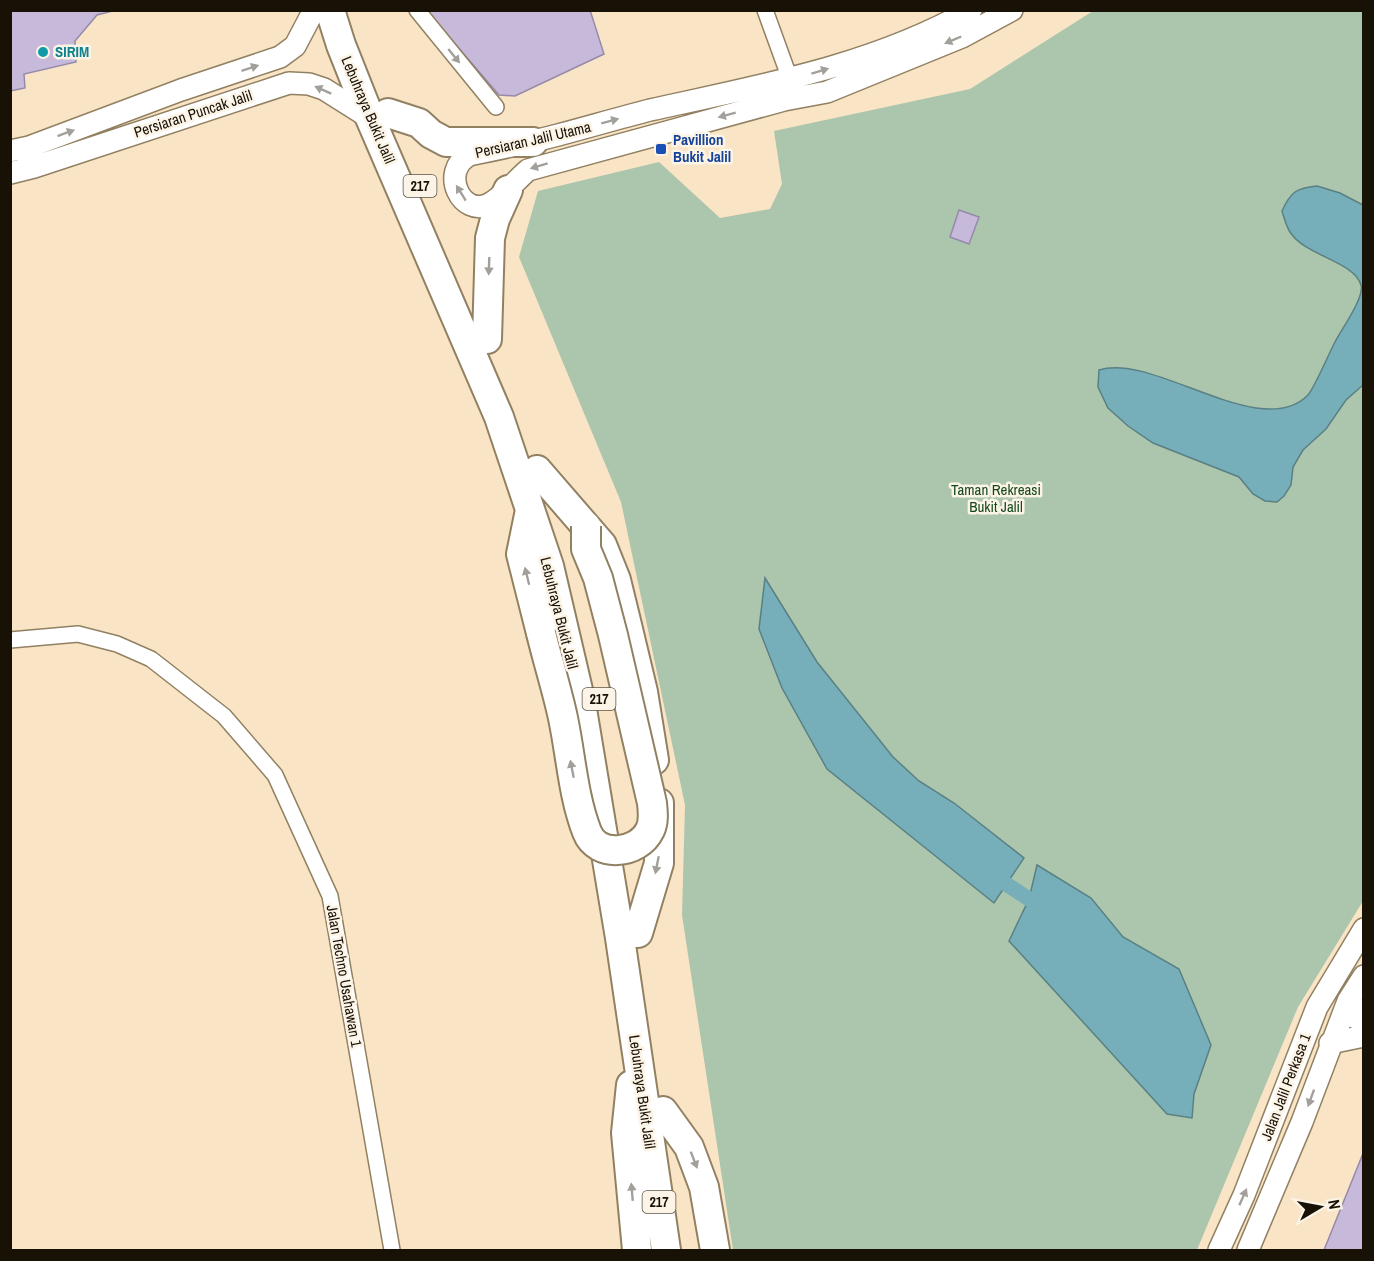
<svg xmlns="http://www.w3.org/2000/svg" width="1374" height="1261" font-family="'Archivo Narrow',sans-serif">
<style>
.green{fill:#acc5ad}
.water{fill:#76afb9;stroke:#5a8083;stroke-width:1.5}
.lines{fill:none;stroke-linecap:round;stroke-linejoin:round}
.canal{stroke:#76afb9;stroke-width:15}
.building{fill:#c6b9da;stroke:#968aaa;stroke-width:1.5}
.street-casing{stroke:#918062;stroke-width:18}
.secondary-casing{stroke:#918062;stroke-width:24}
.highway-casing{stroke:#918062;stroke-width:32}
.street{stroke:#fff;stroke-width:15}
.secondary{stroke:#fff;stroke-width:21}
.highway{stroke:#fff;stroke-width:28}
.highway-bridge-casing{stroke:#918062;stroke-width:32;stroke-linecap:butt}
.highway-bridge{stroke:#fff;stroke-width:28}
.oneway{fill:#a3a09b}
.culture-dot{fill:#0f9aa8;stroke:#fcf4e7;stroke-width:2}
.transit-dot{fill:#1a4fb4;stroke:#fcf4e7;stroke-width:2}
.labels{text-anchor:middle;stroke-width:5;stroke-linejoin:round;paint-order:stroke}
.shield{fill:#fcf4e7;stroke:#5c554a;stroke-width:1.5}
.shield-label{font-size:14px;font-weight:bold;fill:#181106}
.culture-label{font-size:15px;font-weight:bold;fill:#0d838f;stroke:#fcf4e7;text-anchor:start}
.street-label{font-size:15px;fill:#181106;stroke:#fcf4e7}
.transit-label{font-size:15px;font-weight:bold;fill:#164399;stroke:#fcf4e7;text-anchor:start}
.park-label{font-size:15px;fill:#14491d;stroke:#fcf4e7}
</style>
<rect width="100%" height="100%" fill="#f9e5c5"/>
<path class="green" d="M1093,11H1363V901L1298,1007L1197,1250H733L682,915L685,805L621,502L519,257L538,191L659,162L720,218L770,209L782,184L774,131L970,89Z"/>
<path class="water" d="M1317,186L1340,193L1363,205V385L1346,400L1326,429L1303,450L1293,467L1291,485L1284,496L1277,502L1265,501L1253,494L1239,477L1153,443L1128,426L1108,408L1098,387L1099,370C1153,352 1261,443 1308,395C1315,387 1329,353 1335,342C1341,330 1365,297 1361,285C1354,261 1305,256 1290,232C1286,226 1284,217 1282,211C1291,191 1297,188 1317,186Z
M765,578L817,662L893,757L919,781L954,803L1024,858L994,903L827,769L782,688L759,629Z
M1037,865L1091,898L1123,937L1179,969L1211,1045L1194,1094L1192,1118L1167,1114L1009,941L1029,899Z"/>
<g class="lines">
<path class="canal" d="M1006,884L1029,899"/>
</g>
<path class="building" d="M10,10H113V11L97,15L75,41L76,62L24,74L25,88L10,91Z
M426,10H590L604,54L515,96L499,95Z
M959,210L979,217L969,244L950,237Z
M1364,1151V1250H1324Z"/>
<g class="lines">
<defs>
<path id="street" d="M417,10L496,107
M765,10L790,79
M10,640L78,634L117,644L151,659L224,716L275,775L330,896L392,1250
M1348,1001L1364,1009
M1342,1015L1364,1025"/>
<path id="secondary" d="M971,10C872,66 759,86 650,110C619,118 588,127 558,135C528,143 498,149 469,155C439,172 462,218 489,204C504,196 515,181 528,170L784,100L827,92L962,37L1012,10
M10,151L29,147L181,90L280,57L295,46L314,10
M10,173L34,167L289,83L309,84L324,89L370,118
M1330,1043L1364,1036
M1219,1250L1244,1195L1317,1007L1364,929
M1248,1250L1302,1122L1348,1001L1364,976"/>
<path id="highway" d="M330,10L341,45L370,118L499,417L549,566L581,703L620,938L666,1250
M388,113L419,123L431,134L446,142H533
M487,339L490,238L495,219L508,190
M537,470L602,545L616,580L627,625L643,692L654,760
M530,510L521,554L541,633
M638,933L659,863V803
M631,1085L626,1133L637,1250
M663,1111L689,1147L704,1187L715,1250"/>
</defs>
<use href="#street" class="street-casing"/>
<use href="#secondary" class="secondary-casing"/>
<use href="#highway" class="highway-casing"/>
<use href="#street" class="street"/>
<use href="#secondary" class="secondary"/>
<use href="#highway" class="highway"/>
<defs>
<path id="highway-bridge" d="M541,633C548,662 557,690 563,718C571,756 573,796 587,832C597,858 638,855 650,830C654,822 653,812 652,803L613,635L598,578L586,549V526"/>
</defs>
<use href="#highway-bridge" class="highway-bridge-casing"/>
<use href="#highway-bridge" class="highway-bridge"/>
</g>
<defs><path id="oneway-solid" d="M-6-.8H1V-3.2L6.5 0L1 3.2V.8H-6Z" transform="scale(1.5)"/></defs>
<g class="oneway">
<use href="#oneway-solid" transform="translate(953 40) rotate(157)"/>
<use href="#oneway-solid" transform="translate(454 56) rotate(51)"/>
<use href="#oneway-solid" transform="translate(250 68) rotate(-18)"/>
<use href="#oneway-solid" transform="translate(820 71) rotate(-17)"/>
<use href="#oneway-solid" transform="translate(323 90) rotate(-156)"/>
<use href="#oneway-solid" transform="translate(727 115) rotate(165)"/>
<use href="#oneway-solid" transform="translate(610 121) rotate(-15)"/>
<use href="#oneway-solid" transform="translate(66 133) rotate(-20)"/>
<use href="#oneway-solid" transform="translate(539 166) rotate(163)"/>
<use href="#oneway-solid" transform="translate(461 193) rotate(-122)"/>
<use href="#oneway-solid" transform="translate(489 266) rotate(92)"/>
<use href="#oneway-solid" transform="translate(527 576) rotate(-104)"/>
<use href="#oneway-solid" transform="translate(572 769) rotate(-101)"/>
<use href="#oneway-solid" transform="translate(657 865) rotate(101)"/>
<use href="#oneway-solid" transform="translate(1311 1098) rotate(110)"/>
<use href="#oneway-solid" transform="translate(694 1160) rotate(69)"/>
<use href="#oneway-solid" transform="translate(632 1192) rotate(-95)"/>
<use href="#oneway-solid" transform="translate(1243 1197) rotate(-66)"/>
</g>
<circle class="culture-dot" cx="43" cy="52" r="6"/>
<rect class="transit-dot" x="655" y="143" width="12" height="12" rx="3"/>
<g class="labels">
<g class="shield">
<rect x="403.5" y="175" width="33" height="22" rx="4.5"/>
<rect x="582.5" y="688" width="33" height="22" rx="4.5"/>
<rect x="642.5" y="1191" width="33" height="22" rx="4.5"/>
</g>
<g class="shield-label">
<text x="420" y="191">217</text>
<text x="599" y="704">217</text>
<text x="659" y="1207">217</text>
</g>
<g class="culture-label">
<text x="55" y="57">SIRIM</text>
</g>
<g class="street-label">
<text transform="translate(368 110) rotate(67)" y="5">Lebuhraya Bukit Jalil</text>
<text transform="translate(193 114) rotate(-18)" y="5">Persiaran Puncak Jalil</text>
<text transform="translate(533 140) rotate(-13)" y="5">Persiaran Jalil Utama</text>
<text transform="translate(559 613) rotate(76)" y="5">Lebuhraya Bukit Jalil</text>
<text transform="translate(344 976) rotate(80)" y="5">Jalan Techno Usahawan 1</text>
<text transform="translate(1286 1087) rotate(-69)" y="5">Jalan Jalil Perkasa 1</text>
<text transform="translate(642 1092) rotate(82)" y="5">Lebuhraya Bukit Jalil</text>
</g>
<g class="transit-label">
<text x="673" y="145">Pavillion<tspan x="673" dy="17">Bukit Jalil</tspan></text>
</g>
<g class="park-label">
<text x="996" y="495">Taman Rekreasi<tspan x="996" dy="17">Bukit Jalil</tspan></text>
</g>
</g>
<rect width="1374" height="1261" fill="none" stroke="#181106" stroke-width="24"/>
<g transform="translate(1320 1207) rotate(80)" stroke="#fcf4e7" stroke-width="4.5" paint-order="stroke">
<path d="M0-4.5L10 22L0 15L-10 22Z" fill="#181106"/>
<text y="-9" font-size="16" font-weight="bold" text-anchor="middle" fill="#181106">N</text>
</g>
</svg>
